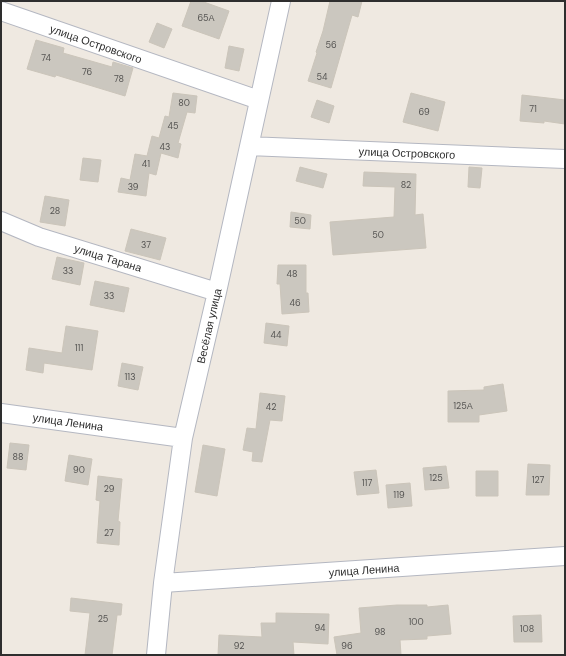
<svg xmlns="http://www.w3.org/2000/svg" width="566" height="656" font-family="'DM Sans',sans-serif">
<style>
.building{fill:#cbc7bf;stroke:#cbc5ba}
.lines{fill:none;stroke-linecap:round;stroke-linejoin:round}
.street-casing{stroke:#b4b7c1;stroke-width:20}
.street{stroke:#fff;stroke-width:18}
.labels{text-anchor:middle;stroke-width:3;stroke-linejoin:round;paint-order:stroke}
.number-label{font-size:9px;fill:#555452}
.street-label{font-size:11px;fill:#2e2e2e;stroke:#fff}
</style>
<rect width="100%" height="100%" fill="#efe9e1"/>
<path class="building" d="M191,1H201L229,11L219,39L182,26Z
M330,1H362L358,17L352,15L331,88L308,81L317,53L316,52L323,31Z
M157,23L172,29L164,48L149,42Z
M36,40L64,48L63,53L112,67L113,62L133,68L125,96L56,75L55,77L27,69Z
M229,46L244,49L239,71L225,68Z
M173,93L197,96L195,113L187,112L178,143L181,144L178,158L161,153L156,175L149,173L146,196L118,192L121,178L130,180L135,154L147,156L152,136L159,138L165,116L169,117Z
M411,93L445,102L438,131L403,122Z
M522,95L565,100V124L544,121V123L520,121Z
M317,100L334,106L329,123L311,117Z
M83,158L101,160L98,182L80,180Z
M300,167L327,174L323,188L296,181Z
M469,167L482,168L480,188L468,187Z
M364,172L416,174L415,215L423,214L426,248L333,255L330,222L394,217L395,187L363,186Z
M45,196L69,200L65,226L40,222Z
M291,212L311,215L310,229L290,227Z
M131,229L166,238L160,260L125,251Z
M57,257L84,263L80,285L52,279Z
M278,265H306V293H308L309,312L282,314L280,284H277Z
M95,281L129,288L124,312L90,305Z
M266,323L289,326L287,346L264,343Z
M66,326L98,331L92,370L44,363L43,373L26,370L29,348L62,353Z
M122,363L143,367L138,390L118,386Z
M503,384L507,411L479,415V422H448V391L484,390V387Z
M260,393L285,396L282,421L270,420L262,462L252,461L253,452L243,450L247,428L256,429Z
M10,443L29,445L26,470L7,468Z
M203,445L225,449L217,496L195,492Z
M69,455L92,459L88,485L65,481Z
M528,464L550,465L549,495H526Z
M446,466L449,488L425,490L423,468Z
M376,470L379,493L357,495L354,472Z
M476,471H498V496H476Z
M98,476L122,479L118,521L120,522L119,545L97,543L100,501L96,500Z
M410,483L412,506L388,508L386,485Z
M71,598L122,604L121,615H117L112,655H85L90,613L70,611Z
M397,605H427V607L448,605L451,634L427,636V639L400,640L401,655H337L334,637L361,633L359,608Z
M276,613L329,614L328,644L293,642L294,655H218L219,635L262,637L261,623H276Z
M541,615L542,642H514L513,616Z"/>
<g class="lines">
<defs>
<path id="street" d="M1,11L259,100
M249,146L565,159
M1,221L39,237L217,292
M1,413L183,438
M163,583L565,556
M156,655L163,583L183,438L217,292L281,1"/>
</defs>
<use href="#street" class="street-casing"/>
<use href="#street" class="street"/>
</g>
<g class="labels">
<g class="number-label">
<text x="206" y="21">65А</text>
<text x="331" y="48">56</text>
<text x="46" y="61">74</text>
<text x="87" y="75">76</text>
<text x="322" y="80">54</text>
<text x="119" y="82">78</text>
<text x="184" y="106">80</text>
<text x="533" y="112">71</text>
<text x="424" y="115">69</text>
<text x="173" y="129">45</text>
<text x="165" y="150">43</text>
<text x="146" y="167">41</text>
<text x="406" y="188">82</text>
<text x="133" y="190">39</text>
<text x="55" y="214">28</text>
<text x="300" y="224">50</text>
<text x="378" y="238">50</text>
<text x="146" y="248">37</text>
<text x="68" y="274">33</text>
<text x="292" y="277">48</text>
<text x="109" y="299">33</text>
<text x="295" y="306">46</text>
<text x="276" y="338">44</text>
<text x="79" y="351">111</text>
<text x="130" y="380">113</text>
<text x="463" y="409">125А</text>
<text x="271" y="410">42</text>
<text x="18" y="460">88</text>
<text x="79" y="473">90</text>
<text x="436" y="481">125</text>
<text x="538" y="483">127</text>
<text x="367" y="486">117</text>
<text x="109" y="492">29</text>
<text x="399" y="498">119</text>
<text x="109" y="536">27</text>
<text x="103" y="622">25</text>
<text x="416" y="625">100</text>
<text x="320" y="631">94</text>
<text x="527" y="632">108</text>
<text x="380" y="635">98</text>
<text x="239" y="649">92</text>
<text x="347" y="649">96</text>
</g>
<g class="street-label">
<text transform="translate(96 44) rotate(19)" y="4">улица Островского</text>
<text transform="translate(407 153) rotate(2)" y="4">улица Островского</text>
<text transform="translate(108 258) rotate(17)" y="4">улица Тарана</text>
<text transform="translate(209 326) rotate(-77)" y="4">Весёлая улица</text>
<text transform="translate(68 422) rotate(8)" y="4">улица Ленина</text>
<text transform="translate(364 570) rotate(-4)" y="4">улица Ленина</text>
</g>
</g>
<rect width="566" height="656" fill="none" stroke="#2e2e2e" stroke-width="4"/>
</svg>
